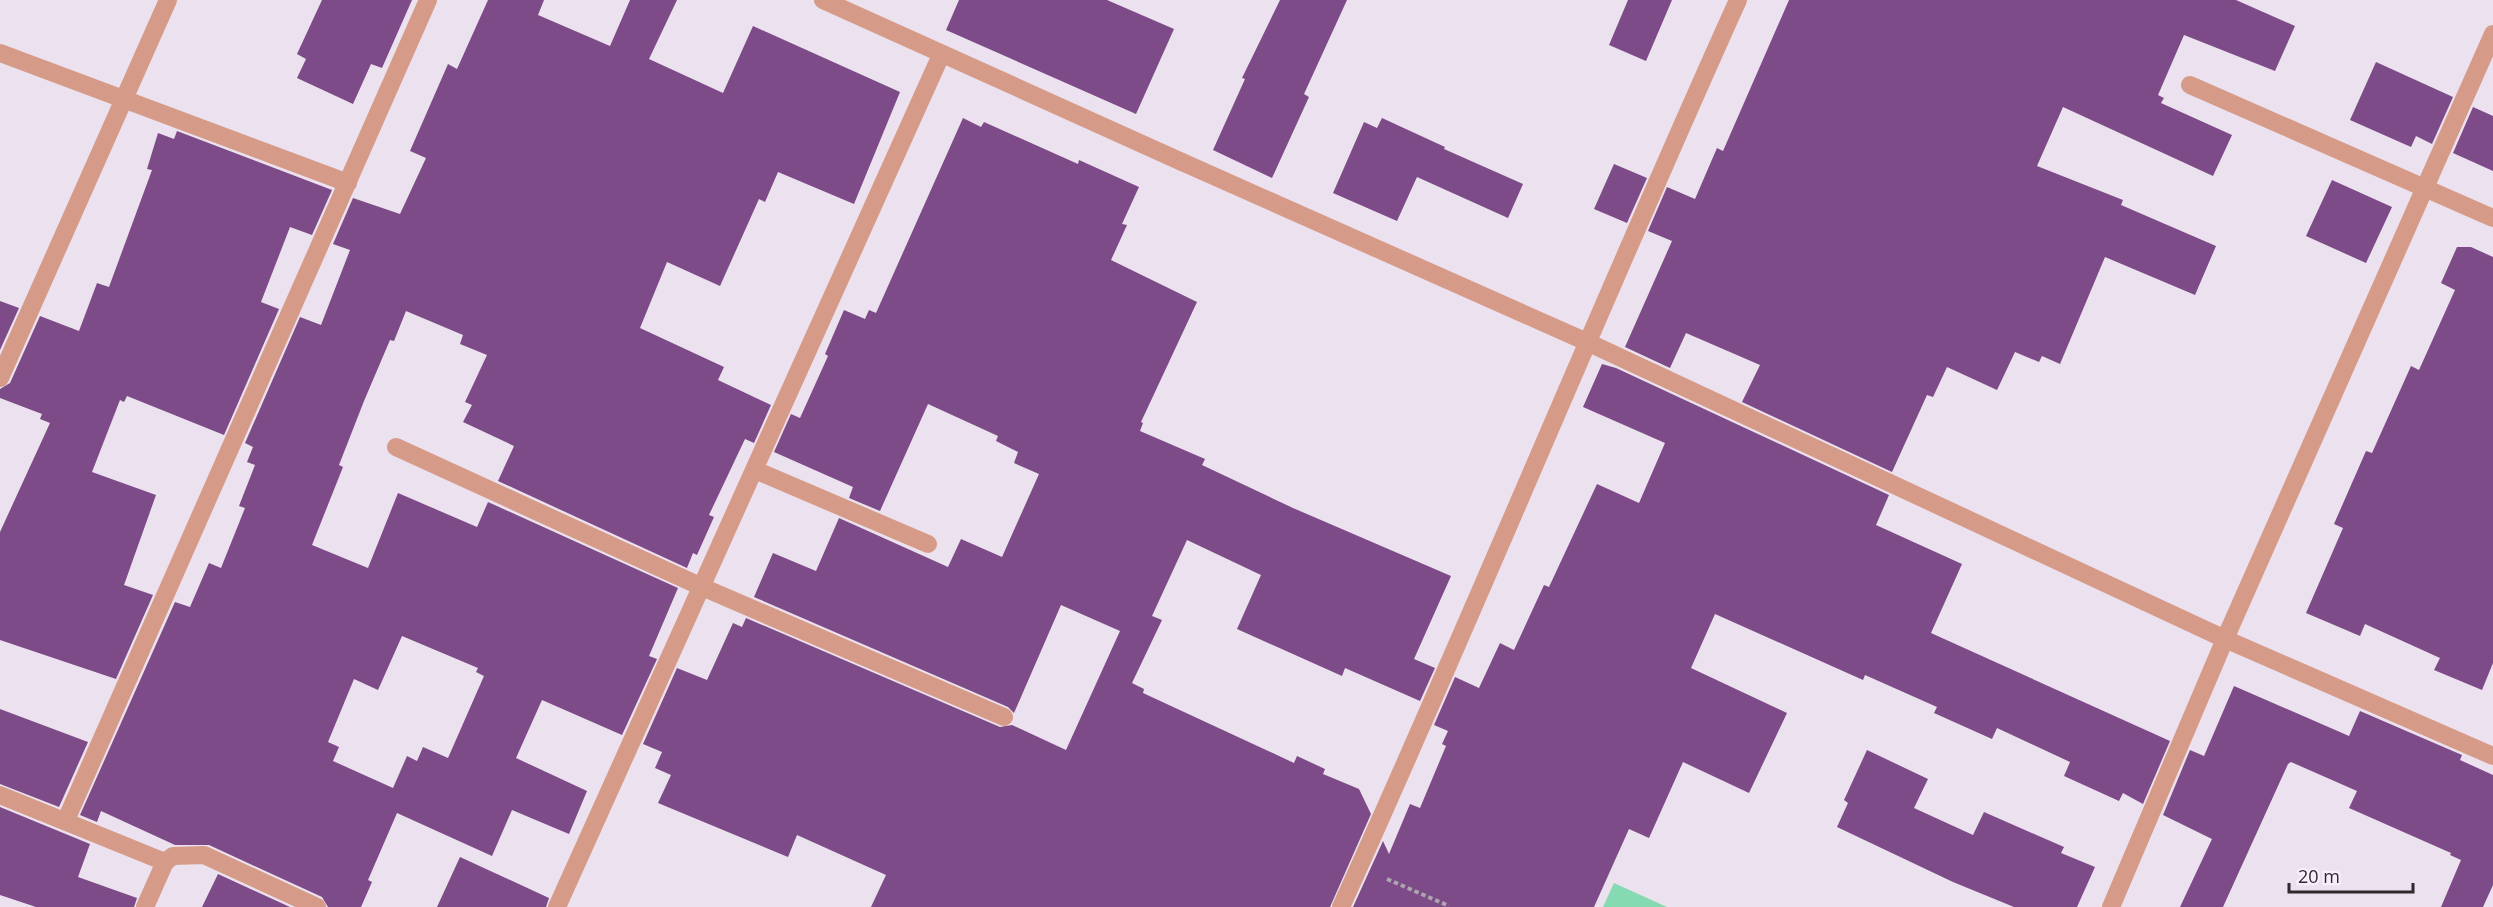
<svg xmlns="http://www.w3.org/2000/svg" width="2493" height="907" font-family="'Open Sans',sans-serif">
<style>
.green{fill:#85dab1}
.building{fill:#7d4b87;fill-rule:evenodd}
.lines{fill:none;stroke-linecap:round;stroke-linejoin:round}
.path{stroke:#aea5b0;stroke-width:4;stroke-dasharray:4.5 3;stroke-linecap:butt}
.lane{stroke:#d69b88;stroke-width:18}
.street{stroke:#d69b88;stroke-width:18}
</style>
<rect width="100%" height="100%" fill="#ece1ef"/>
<path class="green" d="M1614,883L1667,907H1603Z"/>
<path class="building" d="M322,0H412L382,68L371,64L353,104L297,78L306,59L297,54Z
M488,0H544L538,15L610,46L630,0H677L649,59L723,93L753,26L900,92L854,204L778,172L765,202L759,199L720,286L667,262L640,328L724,367L718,380L771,405L754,443L745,439L709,515L714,517L697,555L693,553L687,568L498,481L514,446L463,422L472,405L465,402L487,355L460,344L463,335L406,311L394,341L390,340L364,401L339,465L343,467L312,545L368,568L398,493L477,527L488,502L678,588L649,656L657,659L622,735L542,700L516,758L587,791L569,834L512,810L492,856L397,813L368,880L372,882L361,907H328L322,897L209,845H175L101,811L97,822L80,815L175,602L190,607L209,563L221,568L245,508L239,506L255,465L247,462L253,447L245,443L300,317L321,325L350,250L333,244L353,198L400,214L426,158L410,151L448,64L457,69ZM402,636L478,668L476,672L484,676L448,758L423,747L417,761L407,756L393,788L333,761L339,747L328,742L354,679L378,690Z
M959,0H1107L1174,29L1136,114L946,30Z
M1280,0H1347L1304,94L1309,97L1272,178L1213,150L1245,79L1242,78Z
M1628,0H1672L1646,61L1609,45Z
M1789,0H2236L2295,26L2275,71L2184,35L2158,95L2164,98L2161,103L2232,135L2213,176L2063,107L2037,166L2123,200L2121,205L2216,246L2195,295L2105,257L2060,364L2042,356L2039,362L2015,352L1997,390L1947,367L1933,397L1927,395L1892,472L1742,402L1760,365L1686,333L1670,368L1625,347L1672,241L1648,231L1667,187L1695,199L1717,148L1723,151Z
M2376,62L2453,97L2432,144L2416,136L2411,147L2350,120Z
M2473,107L2493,116V171L2453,153Z
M963,118L981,127L984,122L1078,164L1079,160L1139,187L1122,224L1127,225L1111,260L1197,302L1141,422L1143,423L1140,431L1205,459L1202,465L1293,508L1451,576L1414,659L1435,668L1420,701L1345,668L1342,676L1237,629L1261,575L1187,540L1152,616L1162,620L1132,683L1144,689L1143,693L1294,763L1297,756L1325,769L1323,774L1359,789L1371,814L1330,907H871L886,875L797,835L788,857L658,803L671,775L655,768L662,752L643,744L677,668L707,680L733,623L742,627L746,618L1000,727L1012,725L1066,750L1120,631L1061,605L1014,713L1008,707L754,597L773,553L816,571L839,518L948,567L961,539L1002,557L1039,474L1014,463L1018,452L996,441L998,436L928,404L880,511L849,498L853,487L774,452L791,414L800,418L828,356L825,354L844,310L865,319L869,310L876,313Z
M1382,118L1445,147L1444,149L1523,184L1508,218L1417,177L1397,221L1333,193L1364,122L1377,128Z
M177,131L332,190L312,235L290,227L261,302L279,309L224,435L127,396L124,402L120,400L92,472L156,495L124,585L153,595L116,679L0,640V532L50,423L40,419L42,414L0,398V389L10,383L40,316L79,331L97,283L109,287L152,170L147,169L158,133L174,139Z
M1614,164L1647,178L1627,223L1594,209Z
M2332,180L2392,207L2366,263L2306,236Z
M2457,247H2471L2493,257V663L2482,690L2434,670L2440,658L2365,624L2360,636L2306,613L2343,528L2334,524L2366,451L2372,453L2411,366L2419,370L2455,290L2441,283Z
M0,301L19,308L0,350Z
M1602,364L1616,368L1889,495L1876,525L1962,564L1931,633L2170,741L2143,804L2123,793L2119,801L2064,776L2070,762L1997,728L1992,739L1934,713L1937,707L1865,675L1863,680L1715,614L1691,668L1787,713L1749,793L1683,762L1649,838L1629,829L1594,907H1353L1383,841L1389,854L1410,804L1420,808L1446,746L1442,744L1448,731L1434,725L1455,677L1479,688L1500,643L1514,650L1544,585L1549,587L1597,484L1639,503L1665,443L1583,407Z
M2234,686L2349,736L2360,711L2462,755L2460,760L2493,775V885L2483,907H2441L2461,860L2450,855L2451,853L2349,808L2357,791L2291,762L2288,764L2223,907H2180L2212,839L2163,815L2190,750L2204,756Z
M0,709L88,742L59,807L0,784Z
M1867,750L1928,779L1914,808L1973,835L1984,812L2064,847L2061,853L2095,867L2077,907H2014L1953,882L1837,827L1848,803L1844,800Z
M0,807L90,844L78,877L137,898L134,907H36L0,895Z
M460,857L549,898L546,907H437Z
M218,874L290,907H202Z"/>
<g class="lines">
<path class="path" d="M1387,879L1449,906"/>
<path class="lane" d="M0,53L348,183
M1182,162L1587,342
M0,378L168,0
M66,820L428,0
M145,907L165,862"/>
<path class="street" d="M823,0L1182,162
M2190,85L2493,218
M1587,342L2225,639L2493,756
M396,447L702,587L1004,717
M755,470L928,544
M0,795L165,862L173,856L204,855L317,907
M557,907L941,55
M1341,907C1477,607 1602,301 1738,0
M2111,907L2225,639L2493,34"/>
</g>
<path d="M2289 883v9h124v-9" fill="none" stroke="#2d292e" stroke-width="3"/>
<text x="2298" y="883" font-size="18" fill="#2d292e" stroke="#faeefc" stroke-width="4.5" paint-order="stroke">20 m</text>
</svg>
